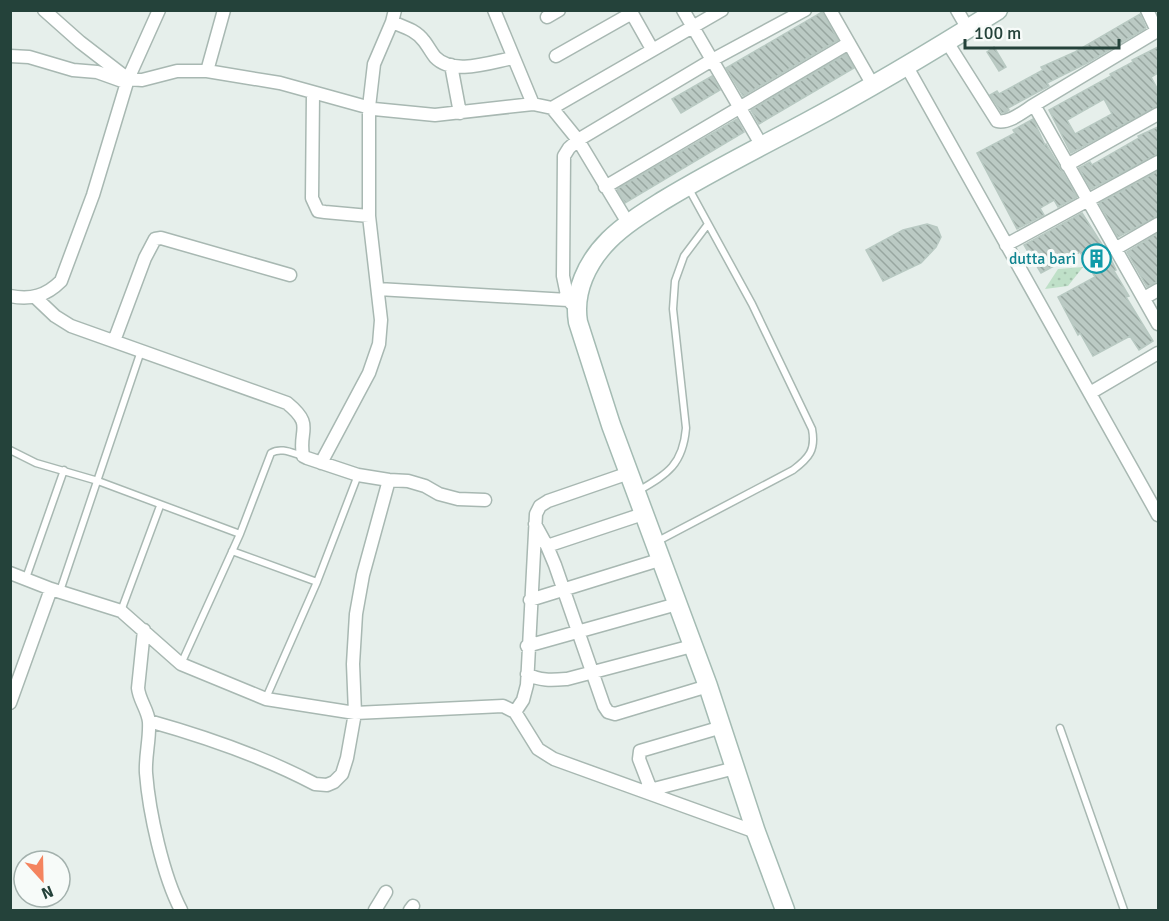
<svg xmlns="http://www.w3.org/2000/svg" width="1169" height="921" font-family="Signika,sans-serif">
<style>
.park{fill:url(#park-dots)}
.building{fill:url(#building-back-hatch);stroke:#b8c9c2;stroke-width:1.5;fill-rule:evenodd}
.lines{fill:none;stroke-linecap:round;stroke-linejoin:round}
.lane-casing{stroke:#a8b8b2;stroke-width:9}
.street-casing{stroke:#a8b8b2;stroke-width:15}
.secondary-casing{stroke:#a4bbb3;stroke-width:21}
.lane{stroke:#fff;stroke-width:6}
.street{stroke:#fff;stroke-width:12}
.secondary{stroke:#fff;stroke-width:18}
.labels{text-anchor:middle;stroke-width:6;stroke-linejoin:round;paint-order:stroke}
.culture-label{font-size:16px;fill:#0d838f;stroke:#f7fbf9;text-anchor:end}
</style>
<defs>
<pattern id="park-dots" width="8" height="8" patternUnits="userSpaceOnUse" patternTransform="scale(1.5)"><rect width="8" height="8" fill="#bfe0c8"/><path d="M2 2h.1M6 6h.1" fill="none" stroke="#a4c1ad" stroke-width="1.8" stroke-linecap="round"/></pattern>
<pattern id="building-back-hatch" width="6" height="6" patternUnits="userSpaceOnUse" patternTransform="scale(1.5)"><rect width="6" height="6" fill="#bbcac4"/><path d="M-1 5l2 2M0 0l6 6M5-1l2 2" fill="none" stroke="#98a6a0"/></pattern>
</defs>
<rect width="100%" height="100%" fill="#e6efeb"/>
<path class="park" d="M1083,267L1068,286L1045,289L1058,269Z"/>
<path class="building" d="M822,12L838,40L743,96L726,68Z
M1140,14L1146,28L1087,63L1047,83L1049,86L1008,108L1009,110L1006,112L1002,113L990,95L997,91L999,94L1043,70L1041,67L1075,52Z
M994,47L1006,67L999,71L987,52Z
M1158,47V73L1151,77L1158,90V106L1071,153L1049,110L1111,76L1110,74L1133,62L1132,60ZM1104,99L1112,114L1075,134L1067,120Z
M846,54L854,68L759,124L751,110Z
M712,76L720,90L681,113L672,99Z
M737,119L744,132L625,203L617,189Z
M1033,119L1045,145L1046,144L1077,197L1058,207L1054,200L1040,208L1044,215L1017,229L977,153L1015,133L1013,130Z
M1158,127V154L1091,189L1079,168L1090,162L1092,165L1139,138L1138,136Z
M1158,171V216L1118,237L1099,203Z
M1082,213L1110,257L1116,270L1114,271L1129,296L1126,297L1153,341L1139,350L1130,336L1093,356L1080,333L1078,335L1058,297L1095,277L1080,252L1041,273L1024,245Z
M927,224L937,227L941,237L936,247L921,263L883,281L866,250L903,230Z
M1158,233V281L1147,287L1127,252Z"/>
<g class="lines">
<defs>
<path id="lane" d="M10,450L36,463L98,481L240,534
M638,491C668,474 683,464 686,428L673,309L675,281L684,256L708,224
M658,541L793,470C809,458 816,450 812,429L752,304L689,189
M232,551L317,582
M26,578L64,470
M60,591L141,351
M121,611L160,506
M181,664L240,534L271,453C281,447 292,453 303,456
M266,698L317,582L358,475
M1060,728L1124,910"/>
<path id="street" d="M44,10L80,42L128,79L142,80L177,71H207L280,83L374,109L435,115L533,104L552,108
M494,10L533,104
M630,10L652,49
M683,10L762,146
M830,10L874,87
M957,10L968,29
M1147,10L1157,31L1034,105L1158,324
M547,17L559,10
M392,22C404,27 416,30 424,41C428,46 431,52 435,57C453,76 491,62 513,58
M947,42L997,121C1009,124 1024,111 1034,105
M10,56L29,57L73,70L97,72L125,82
M556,56L632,13
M451,65L460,113
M907,67L1158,515
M207,71L224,10
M313,93L312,198L318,211L325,212L369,216
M1067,165L1158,114
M605,187L849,43
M628,223L578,140L552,108L722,10
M1006,245L1158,162
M1115,249L1158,224
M378,289L568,300
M10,296C31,300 46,296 61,281L93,195L128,79L159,10
M35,297L55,316L71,326L287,403C315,426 298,429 303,456L307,458L358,475L389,480L408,481L425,486L439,494L458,499L485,500
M1144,298L1158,290
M575,307L568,300L563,276L564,156L569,148L578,140L712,60L805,10
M114,341L145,258L155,239L161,238L290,275
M1090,393L1158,353
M321,463L369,373L379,344L381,320L369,216V107L374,64L392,22L395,10
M535,524L547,546L555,565L604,706L608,712L615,714L708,686
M547,546L643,514
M10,573L51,589L121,611L181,664L266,699L355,713L503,706L515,712L538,749L554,759L756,832
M530,600L659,560
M144,630L138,688C139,700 148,710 149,722C150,739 145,756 146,773C149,812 163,876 181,910
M527,646L677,604
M527,674C540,681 552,680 567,679L692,646
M10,703L51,589
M515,712L523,700L527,685L536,514L540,506L548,501L629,473
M149,721C206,737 262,756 315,784L327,785L334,782L342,774L347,758L355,713L353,664L356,614L363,575L389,480
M651,790L639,759L640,751L722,727
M646,791L735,768
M375,910L386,892
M410,910L413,906"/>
<path id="secondary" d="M785,910L756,832L708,686L611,425L578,322C573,292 587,262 609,240C625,224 645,212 664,200C710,172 758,148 805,123C871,88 934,50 998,10"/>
</defs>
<use href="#lane" class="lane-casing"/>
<use href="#street" class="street-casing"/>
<use href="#secondary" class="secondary-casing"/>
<use href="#lane" class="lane"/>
<use href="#street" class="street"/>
<use href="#secondary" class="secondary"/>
</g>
<defs>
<symbol id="building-ring" viewBox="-11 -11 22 22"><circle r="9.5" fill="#f7fbf9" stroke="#0f9aa8" stroke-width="1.5"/><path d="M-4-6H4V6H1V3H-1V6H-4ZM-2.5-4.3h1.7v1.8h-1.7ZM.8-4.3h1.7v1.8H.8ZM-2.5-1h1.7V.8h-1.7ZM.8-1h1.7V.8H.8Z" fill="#0f9aa8"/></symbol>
</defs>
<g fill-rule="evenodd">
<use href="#building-ring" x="1080" y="242" width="33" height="33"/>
</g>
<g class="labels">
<g class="culture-label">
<text x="1076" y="264">dutta bari</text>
</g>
</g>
<rect width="1169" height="921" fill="none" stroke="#24423a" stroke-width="24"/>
<g transform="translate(42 879) rotate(158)"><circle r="28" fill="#f7fbf9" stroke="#a3b1ad" stroke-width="1.5"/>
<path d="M0-4.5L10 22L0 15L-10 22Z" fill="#f4845f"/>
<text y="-9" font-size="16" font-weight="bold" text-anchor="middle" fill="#24423a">N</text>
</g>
<path d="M965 39v9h154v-9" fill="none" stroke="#24423a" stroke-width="3"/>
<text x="974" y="39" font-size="18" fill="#24423a" stroke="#f7fbf9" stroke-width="4.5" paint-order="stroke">100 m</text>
</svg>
